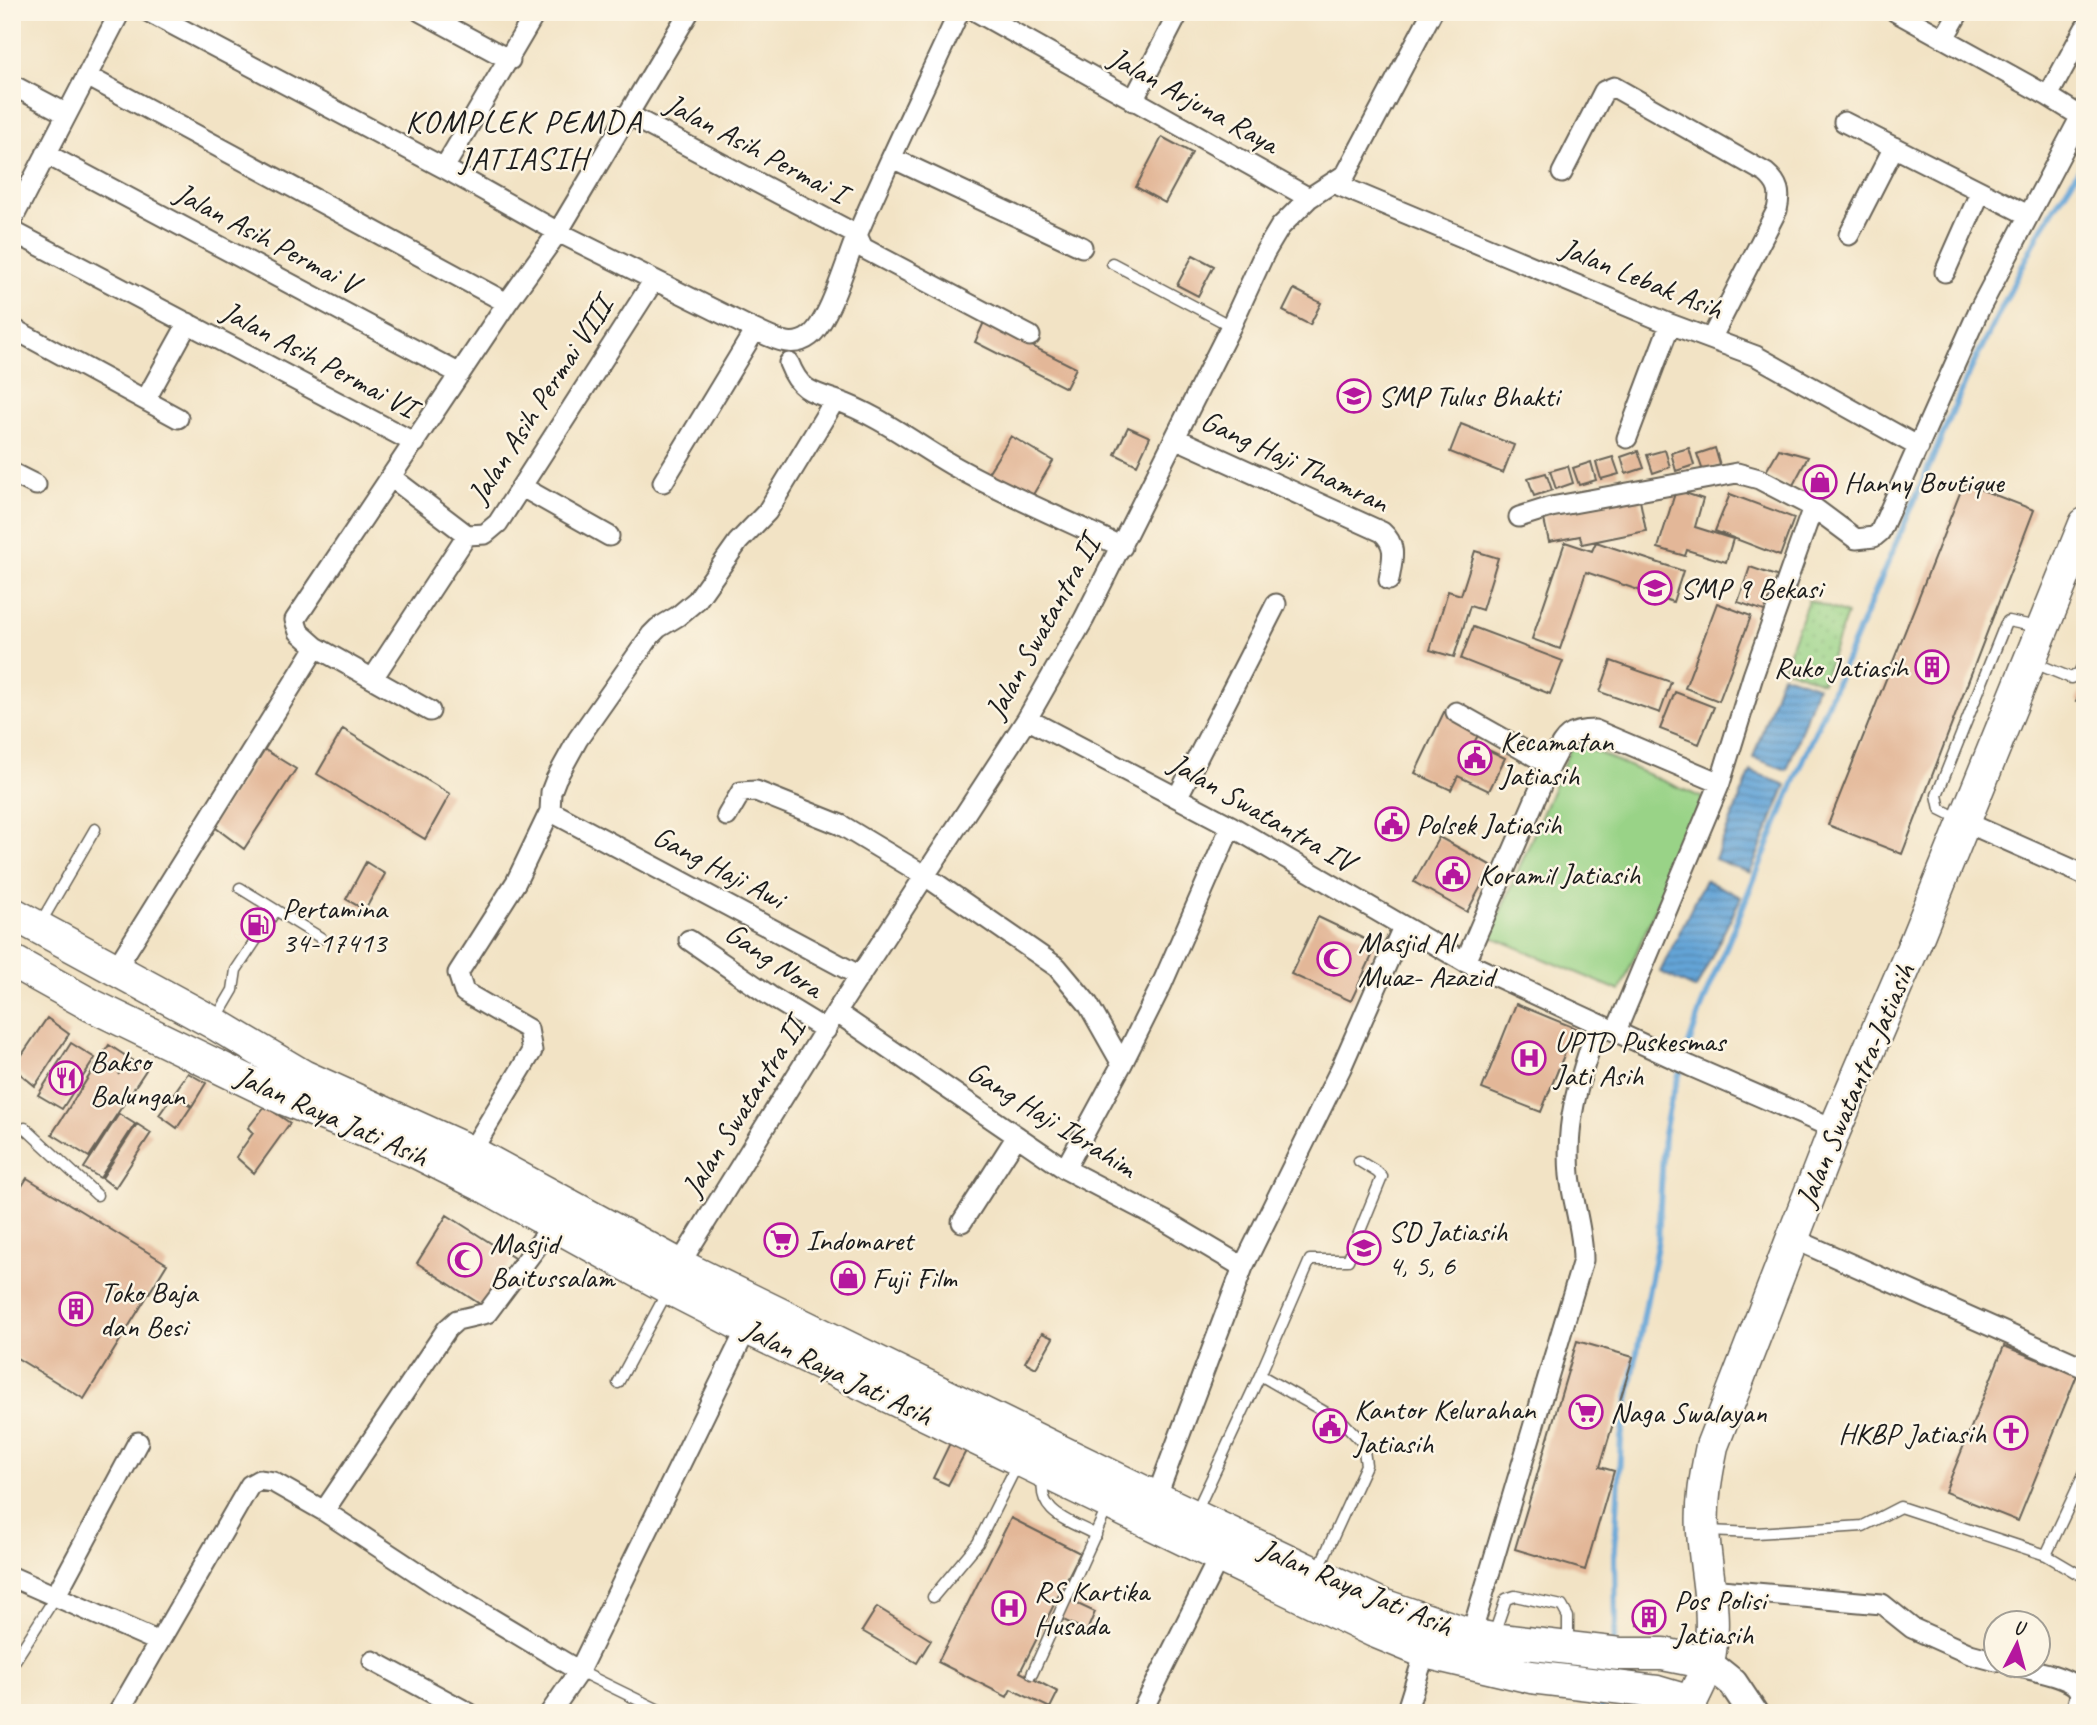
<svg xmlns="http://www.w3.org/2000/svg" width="2097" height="1725" font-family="Caveat,sans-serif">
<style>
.grass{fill:url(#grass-dots);stroke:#5a7852;stroke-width:2}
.garden{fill:#99d387;stroke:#5a7852;stroke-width:2}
.water{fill:url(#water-rules);stroke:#40607a;stroke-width:2}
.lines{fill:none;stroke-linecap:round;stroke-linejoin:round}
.stream{stroke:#64a4d7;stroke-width:6}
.building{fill:#e3b798}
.service-casing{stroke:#676257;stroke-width:13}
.minor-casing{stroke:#676257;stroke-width:23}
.secondary-casing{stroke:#676257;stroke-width:32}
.primary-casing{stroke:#676257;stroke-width:35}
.service{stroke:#fff;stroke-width:10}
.minor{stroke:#fff;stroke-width:19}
.secondary{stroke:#fff;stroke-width:28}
.primary{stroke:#fff;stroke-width:32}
.labels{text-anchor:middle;stroke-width:5;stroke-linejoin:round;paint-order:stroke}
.street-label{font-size:30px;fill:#1c1c1c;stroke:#fcf5e5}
.poi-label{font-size:30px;fill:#1c1c1c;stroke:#fcf5e5;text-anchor:start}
.neighbourhood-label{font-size:32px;letter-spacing:2px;fill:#1c1c1c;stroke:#fcf5e5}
</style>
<defs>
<pattern id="grass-dots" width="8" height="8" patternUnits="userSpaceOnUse" patternTransform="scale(1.75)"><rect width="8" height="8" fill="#99d387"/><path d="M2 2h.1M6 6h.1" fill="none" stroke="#83b574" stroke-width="1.8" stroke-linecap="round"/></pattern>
<pattern id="water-rules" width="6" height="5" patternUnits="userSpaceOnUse" patternTransform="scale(1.75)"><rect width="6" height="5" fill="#64a4d7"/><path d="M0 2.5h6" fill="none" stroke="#5285ae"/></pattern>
</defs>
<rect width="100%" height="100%" fill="#fcf5e5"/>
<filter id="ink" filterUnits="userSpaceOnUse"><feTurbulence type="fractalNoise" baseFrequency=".0143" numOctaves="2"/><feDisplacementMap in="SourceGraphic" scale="14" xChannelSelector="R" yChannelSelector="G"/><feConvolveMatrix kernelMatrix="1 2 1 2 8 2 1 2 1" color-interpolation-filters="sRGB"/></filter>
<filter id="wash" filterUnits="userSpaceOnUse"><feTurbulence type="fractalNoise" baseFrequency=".00686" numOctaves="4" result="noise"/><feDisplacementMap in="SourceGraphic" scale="28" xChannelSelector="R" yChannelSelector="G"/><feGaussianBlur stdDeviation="1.57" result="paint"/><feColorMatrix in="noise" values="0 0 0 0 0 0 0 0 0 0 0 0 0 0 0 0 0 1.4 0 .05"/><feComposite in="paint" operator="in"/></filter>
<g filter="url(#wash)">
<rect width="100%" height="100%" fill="#f2e3c5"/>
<path class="grass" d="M1808,600L1847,614L1822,682L1783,668Z"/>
<path class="garden" d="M1573,742L1703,798L1620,991L1490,936Z"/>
<path class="water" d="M1782,674L1817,686L1787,770L1753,758Z
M1751,771L1786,785L1750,873L1715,859Z
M1705,880L1741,897L1696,989L1660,972Z"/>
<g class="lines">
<path class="stream" d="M1613,1645L1616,1625L1615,1549L1621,1438L1658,1240L1664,1134L1670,1103L1701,1008L1803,760L1970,371L2040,231L2085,160
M1600,1713L1603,1694"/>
</g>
<g id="blocks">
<path class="building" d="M1162,137L1192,153L1165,203L1136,187Z
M1193,255L1214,266L1198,296L1177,285Z
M1294,289L1321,303L1310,325L1283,311Z
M984,322L1076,368L1066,388L975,342Z
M1461,424L1514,445L1503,473L1450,452Z
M1128,427L1150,437L1137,465L1115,454Z
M1011,436L1053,461L1031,498L988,473Z
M1689,448L1694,465L1676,471L1671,453Z
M1715,448L1720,465L1703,471L1697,454Z
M1779,449L1808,457L1792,487L1765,473Z
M1665,450L1670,467L1653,473L1647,455Z
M1638,451L1644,468L1626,474L1621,457Z
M1613,457L1619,474L1601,479L1596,462Z
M1591,462L1596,480L1579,485L1573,468Z
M1568,466L1573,483L1556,489L1550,471Z
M1546,473L1552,490L1534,496L1528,478Z
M1964,483L2034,510L1902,854L1828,825Z
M1676,490L1703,499L1695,527L1733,539L1726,562L1687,550L1685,556L1658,548Z
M1730,494L1794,518L1780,556L1715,531Z
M1639,495L1646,531L1582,544L1580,536L1549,542L1543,515Z
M1565,542L1592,551L1596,542L1683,571L1673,602L1586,572L1560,649L1532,639Z
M1475,551L1498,558L1482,610L1470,606L1454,657L1430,650L1448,591L1461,595Z
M1750,567L1782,578L1770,613L1738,602Z
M1717,603L1751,616L1719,701L1685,688Z
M1473,627L1563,661L1550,694L1461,659Z
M1611,661L1671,682L1660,713L1600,692Z
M2085,681V704L2076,701Z
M1675,692L1714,707L1699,744L1660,729Z
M1444,712L1481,729L1474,743L1505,758L1489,791L1458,776L1451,790L1415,773Z
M343,729L450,794L425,839L317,774Z
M262,748L296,769L244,849L212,825Z
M1439,837L1492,866L1467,912L1414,882Z
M366,862L385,874L365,910L346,899Z
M1318,917L1377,945L1351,1001L1291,974Z
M1516,1004L1575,1028L1541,1112L1482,1089Z
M47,1018L69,1034L35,1086L13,1068Z
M71,1043L95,1058L62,1109L38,1095Z
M109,1045L129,1058L118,1075L130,1059L146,1070L89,1157L52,1134Z
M188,1073L206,1083L192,1106L174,1093Z
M173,1095L191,1107L177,1128L159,1115Z
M265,1106L290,1123L254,1173L236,1157L253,1133L248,1128Z
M119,1114L135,1124L100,1178L84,1168Z
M137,1124L151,1133L115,1188L102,1178Z
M27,1178L167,1264L84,1399L12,1355V1202Z
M447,1215L514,1258L483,1306L417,1263Z
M1042,1333L1053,1338L1036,1368L1025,1362Z
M1577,1341L1633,1357L1600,1467L1614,1471L1585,1570L1515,1549Z
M2004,1346L2077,1375L2018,1521L1945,1492Z
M950,1443L966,1451L948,1485L933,1478Z
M1011,1518L1080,1553L1020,1672L1058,1692L1050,1708L1011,1689L1007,1697L938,1662Z
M1069,1600L1095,1612L1087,1631L1061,1619Z
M877,1607L931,1640L917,1663L862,1631Z
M1659,1610L1661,1621L1638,1625L1636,1613Z"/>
</g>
</g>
<g filter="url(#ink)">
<use href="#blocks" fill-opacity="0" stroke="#676257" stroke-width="2"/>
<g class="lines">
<defs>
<path id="service" d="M1112,263L1231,326
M2032,662L2071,678L2079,673L2085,660
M1962,820L1940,809L1937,795L2005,625L2008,621L2038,627
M240,888L321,938
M41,922L95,829
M216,1019L233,990L236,970L276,910
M25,1128L97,1195
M1260,1375L1344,1423L1363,1443L1366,1465L1318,1570
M618,1383L667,1292
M1044,1477C1035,1513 1070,1521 1096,1535
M1196,1512L1260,1375L1310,1260H1348L1382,1177L1377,1172L1359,1161
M1707,1531L1756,1533L1863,1526L1900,1507L2046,1555L2085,1472
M2046,1555L2085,1578
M933,1597L978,1543L1018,1463
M1494,1634L1506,1599L1515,1596L1562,1606L1568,1617V1644
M12,1665L56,1596
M579,1671L665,1713
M1032,1674L1108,1506"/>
<path id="minor" d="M149,12L444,168L558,232L755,330C773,338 792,350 810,336C830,320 846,261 857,235C889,160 925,86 959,12
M421,12L510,60
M977,12L1309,198
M1896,12L2048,96L2085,119
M1944,38L1959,12
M87,76L507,303
M12,85L67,114
M2048,96L2085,28
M1133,101L1179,12
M627,114L857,235L863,248L1030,336
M1844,122L2028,215
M46,154L460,374
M892,158L1082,247
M444,168L536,12
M1562,173L1604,91L1614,87L1766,173C1779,184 1781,193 1777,210L1711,339
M1333,183L1670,324L1756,356L1919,447
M12,220L120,12
M12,231L415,443
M1849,235L1894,147
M1945,272L1980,193
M12,328L178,418
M789,363C799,389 810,392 835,400
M146,399L188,323
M1175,438L1382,532C1398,546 1392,560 1389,580
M1627,438L1670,324
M12,473L36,485
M391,477L467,535
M663,482L755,330
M522,487L609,536
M1519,517L1551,507L1737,473L1759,479L1813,507
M373,678L467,535L485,534L498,523L654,280
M430,711L316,647L299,632L295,620L507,303L558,232L689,12
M1456,712L1550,765
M1027,719L1231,826L1465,962L1690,1066L1835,1129
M1178,796L1276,604
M550,811L860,976
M727,816L741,792L756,791L841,825L924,875L1057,967L1088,1004L1122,1064
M1963,821L2085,875
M689,940L770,996L826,1030
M1465,962L1550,765C1564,740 1564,730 1595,730L1720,783
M115,970L316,647
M836,1012L1065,1169L1167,1222L1243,1267
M1616,1031L1720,783L1753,676L1813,507L1856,539L1874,537L1880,532L1979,310L2081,116
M471,1152L532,1051L528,1029L464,992L458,973L516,882L550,811L551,792L556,779L578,739L651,635L658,628L678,616L697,600L738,542L767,512L835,400C877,414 914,443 952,465C1005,495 1067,520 1122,547
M1065,1169L1122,1064L1162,984L1231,826
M962,1222L1017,1136
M1792,1238L2085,1368
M679,1265L836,1012L1027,719L1084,619L1231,326L1265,252L1280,227L1309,198L1346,174L1432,12
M1156,1498L1243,1267L1341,1068L1403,927
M324,1511L447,1329L457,1320L487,1313L553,1225
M12,1577L159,1642
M1710,1589L1882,1604L1912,1628L1970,1654L1996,1661
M56,1595L138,1442
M1471,1635L1583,1260C1583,1230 1573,1204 1570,1175C1565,1117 1580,1078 1598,1024
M373,1661L469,1713
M2013,1666C2028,1669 2074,1677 2079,1691C2081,1698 2077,1706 2075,1713
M118,1713L250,1485L259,1480L273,1482L324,1511L447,1592L579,1671
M550,1713L579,1671L747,1328
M1141,1713L1220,1555
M1406,1713L1425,1652"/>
<path id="secondary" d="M1708,1663L1733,1683L1753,1713"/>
<path id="primary" d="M12,913L214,1023L303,1076L471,1152L679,1265L1156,1498L1382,1605L1471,1635L1492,1639L1620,1654H1663L1708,1663
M12,961L91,1005L285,1099L414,1151L486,1187L669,1288L747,1328L1374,1631L1425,1652L1531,1677L1657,1692L1691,1702C1697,1689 1705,1675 1708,1662C1718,1619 1706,1575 1703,1532C1701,1503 1706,1475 1712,1446L1835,1129L1915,943L2085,524"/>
</defs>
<use href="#service" class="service-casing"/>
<use href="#minor" class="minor-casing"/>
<use href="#secondary" class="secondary-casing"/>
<use href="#primary" class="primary-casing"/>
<use href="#service" class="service"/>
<use href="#minor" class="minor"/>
<use href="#secondary" class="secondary"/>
<use href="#primary" class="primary"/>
</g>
</g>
<defs>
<symbol id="school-ring" viewBox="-11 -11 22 22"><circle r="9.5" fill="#fcf5e5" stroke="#b5179e" stroke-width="1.5"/><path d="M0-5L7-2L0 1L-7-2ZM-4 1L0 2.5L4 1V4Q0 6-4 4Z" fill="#b5179e"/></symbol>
<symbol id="shop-ring" viewBox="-11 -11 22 22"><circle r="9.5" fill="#fcf5e5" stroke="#b5179e" stroke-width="1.5"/><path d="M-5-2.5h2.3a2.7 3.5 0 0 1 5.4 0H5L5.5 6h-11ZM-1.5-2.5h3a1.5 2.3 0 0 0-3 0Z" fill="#b5179e"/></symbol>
<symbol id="building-ring" viewBox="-11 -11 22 22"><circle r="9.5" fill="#fcf5e5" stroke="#b5179e" stroke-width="1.5"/><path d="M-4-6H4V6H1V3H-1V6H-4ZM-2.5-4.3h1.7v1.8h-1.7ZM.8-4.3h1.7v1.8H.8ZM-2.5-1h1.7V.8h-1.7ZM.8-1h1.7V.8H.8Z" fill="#b5179e"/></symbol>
<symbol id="civic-ring" viewBox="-11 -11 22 22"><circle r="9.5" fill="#fcf5e5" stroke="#b5179e" stroke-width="1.5"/><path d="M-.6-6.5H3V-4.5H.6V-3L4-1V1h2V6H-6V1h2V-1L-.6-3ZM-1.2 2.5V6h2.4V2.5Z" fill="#b5179e"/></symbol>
<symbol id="fuel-ring" viewBox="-11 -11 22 22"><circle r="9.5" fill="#fcf5e5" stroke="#b5179e" stroke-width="1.5"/><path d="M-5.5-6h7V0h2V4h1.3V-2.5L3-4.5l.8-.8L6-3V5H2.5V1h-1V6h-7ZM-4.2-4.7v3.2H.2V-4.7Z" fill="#b5179e"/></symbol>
<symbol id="mosque-ring" viewBox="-11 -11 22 22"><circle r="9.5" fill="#fcf5e5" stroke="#b5179e" stroke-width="1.5"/><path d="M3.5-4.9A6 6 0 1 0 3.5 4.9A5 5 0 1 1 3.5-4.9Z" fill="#b5179e"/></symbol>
<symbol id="hospital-ring" viewBox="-11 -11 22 22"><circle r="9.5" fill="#fcf5e5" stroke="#b5179e" stroke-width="1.5"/><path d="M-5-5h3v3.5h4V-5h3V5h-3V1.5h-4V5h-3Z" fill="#b5179e"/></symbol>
<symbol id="restaurant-ring" viewBox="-11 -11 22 22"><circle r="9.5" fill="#fcf5e5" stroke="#b5179e" stroke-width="1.5"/><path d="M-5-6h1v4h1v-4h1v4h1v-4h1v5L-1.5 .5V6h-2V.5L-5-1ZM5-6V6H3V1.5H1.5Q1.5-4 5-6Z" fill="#b5179e"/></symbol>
<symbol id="supermarket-ring" viewBox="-11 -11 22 22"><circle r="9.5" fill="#fcf5e5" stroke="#b5179e" stroke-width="1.5"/><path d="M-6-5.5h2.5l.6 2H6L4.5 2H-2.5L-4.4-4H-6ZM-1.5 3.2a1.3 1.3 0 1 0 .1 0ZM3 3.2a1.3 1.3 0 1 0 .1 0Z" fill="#b5179e"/></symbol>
<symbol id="church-ring" viewBox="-11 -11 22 22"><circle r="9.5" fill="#fcf5e5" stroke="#b5179e" stroke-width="1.5"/><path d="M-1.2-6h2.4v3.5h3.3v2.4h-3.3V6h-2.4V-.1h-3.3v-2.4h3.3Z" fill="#b5179e"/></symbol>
</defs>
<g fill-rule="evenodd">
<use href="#school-ring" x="1335" y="377" width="38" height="38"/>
<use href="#shop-ring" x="1801" y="463" width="38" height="38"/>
<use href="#school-ring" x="1636" y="569" width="38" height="38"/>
<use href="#building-ring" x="1913" y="648" width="38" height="38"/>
<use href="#civic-ring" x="1456" y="739" width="38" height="38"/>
<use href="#civic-ring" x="1373" y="805" width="38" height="38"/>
<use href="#civic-ring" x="1434" y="855" width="38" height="38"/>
<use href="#fuel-ring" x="239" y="906" width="38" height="38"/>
<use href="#mosque-ring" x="1315" y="940" width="38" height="38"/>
<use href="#hospital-ring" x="1510" y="1039" width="38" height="38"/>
<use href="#restaurant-ring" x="47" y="1059" width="38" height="38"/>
<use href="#supermarket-ring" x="762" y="1221" width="38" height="38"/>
<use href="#school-ring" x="1345" y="1229" width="38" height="38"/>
<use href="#mosque-ring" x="446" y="1241" width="38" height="38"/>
<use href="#shop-ring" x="829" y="1259" width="38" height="38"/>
<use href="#building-ring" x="57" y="1290" width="38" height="38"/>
<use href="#supermarket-ring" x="1567" y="1393" width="38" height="38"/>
<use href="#civic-ring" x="1311" y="1407" width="38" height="38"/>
<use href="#church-ring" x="1992" y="1414" width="38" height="38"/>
<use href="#hospital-ring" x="990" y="1589" width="38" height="38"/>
<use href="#building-ring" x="1630" y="1598" width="38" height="38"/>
</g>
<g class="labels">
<g class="street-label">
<text transform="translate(1194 100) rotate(29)" y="10">Jalan Arjuna Raya</text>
<text transform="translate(756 148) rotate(28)" y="10">Jalan Asih Permai I</text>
<text transform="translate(267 238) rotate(28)" y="10">Jalan Asih Permai V</text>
<text transform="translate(1642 278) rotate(22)" y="10">Jalan Lebak Asih</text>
<text transform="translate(319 359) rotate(28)" y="10">Jalan Asih Permai VI</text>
<text transform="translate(540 400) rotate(-57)" y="10">Jalan Asih Permai VIII</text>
<text transform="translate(1295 461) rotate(25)" y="10">Gang Haji Thamran</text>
<text transform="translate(1042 627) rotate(-61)" y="10">Jalan Swatantra II</text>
<text transform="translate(1262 812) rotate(30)" y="10">Jalan Swatantra IV</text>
<text transform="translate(719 867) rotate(28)" y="10">Gang Haji Awi</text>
<text transform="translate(774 960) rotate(34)" y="10">Gang Nora</text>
<text transform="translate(1855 1085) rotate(-67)" y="10">Jalan Swatantra-Jatiasih</text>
<text transform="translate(743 1107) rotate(-58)" y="10">Jalan Swatantra II</text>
<text transform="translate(332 1116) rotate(24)" y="10">Jalan Raya Jati Asih</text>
<text transform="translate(1052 1119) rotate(32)" y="10">Gang Haji Ibrahim</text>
<text transform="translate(838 1372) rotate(26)" y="10">Jalan Raya Jati Asih</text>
<text transform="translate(1356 1587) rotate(23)" y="10">Jalan Raya Jati Asih</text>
</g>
<g class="poi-label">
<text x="1378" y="406">SMP Tulus Bhakti</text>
<text x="1844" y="492">Hanny Boutique</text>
<text x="1680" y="598">SMP 9 Bekasi</text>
<text x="1908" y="677" text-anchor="end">Ruko Jatiasih</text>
<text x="1500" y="751">Kecamatan<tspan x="1500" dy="34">Jatiasih</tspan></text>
<text x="1416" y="834">Polsek Jatiasih</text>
<text x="1478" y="884">Koramil Jatiasih</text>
<text x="282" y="918">Pertamina<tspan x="282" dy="34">34-17413</tspan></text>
<text x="1358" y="952">Masjid Al<tspan x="1358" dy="34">Muaz- Azazid</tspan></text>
<text x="1554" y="1051">UPTD Puskesmas<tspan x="1554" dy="34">Jati Asih</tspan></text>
<text x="90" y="1071">Bakso<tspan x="90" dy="34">Balungan</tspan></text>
<text x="1388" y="1241">SD Jatiasih<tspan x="1388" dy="34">4, 5, 6</tspan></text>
<text x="806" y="1250">Indomaret</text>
<text x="490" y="1253">Masjid<tspan x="490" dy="34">Baitussalam</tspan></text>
<text x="872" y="1288">Fuji Film</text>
<text x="100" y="1302">Toko Baja<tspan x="100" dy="34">dan Besi</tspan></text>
<text x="1354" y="1419">Kantor Kelurahan<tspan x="1354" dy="34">Jatiasih</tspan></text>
<text x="1610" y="1422">Naga Swalayan</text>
<text x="1986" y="1443" text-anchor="end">HKBP Jatiasih</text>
<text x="1034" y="1601">RS Kartika<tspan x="1034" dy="34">Husada</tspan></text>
<text x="1674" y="1610">Pos Polisi<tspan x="1674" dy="34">Jatiasih</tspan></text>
</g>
<g class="neighbourhood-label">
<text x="524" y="132">KOMPLEK PEMDA<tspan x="524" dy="37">JATIASIH</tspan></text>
</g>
</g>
<rect width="2097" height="1725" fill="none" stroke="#fcf5e5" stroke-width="42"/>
<g transform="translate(2017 1644) rotate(6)"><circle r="33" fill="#fcf5e5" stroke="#a29e95" stroke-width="2"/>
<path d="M0-5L12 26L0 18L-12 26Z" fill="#b5179e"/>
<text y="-10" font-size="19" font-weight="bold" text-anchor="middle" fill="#1c1c1c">U</text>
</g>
</svg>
